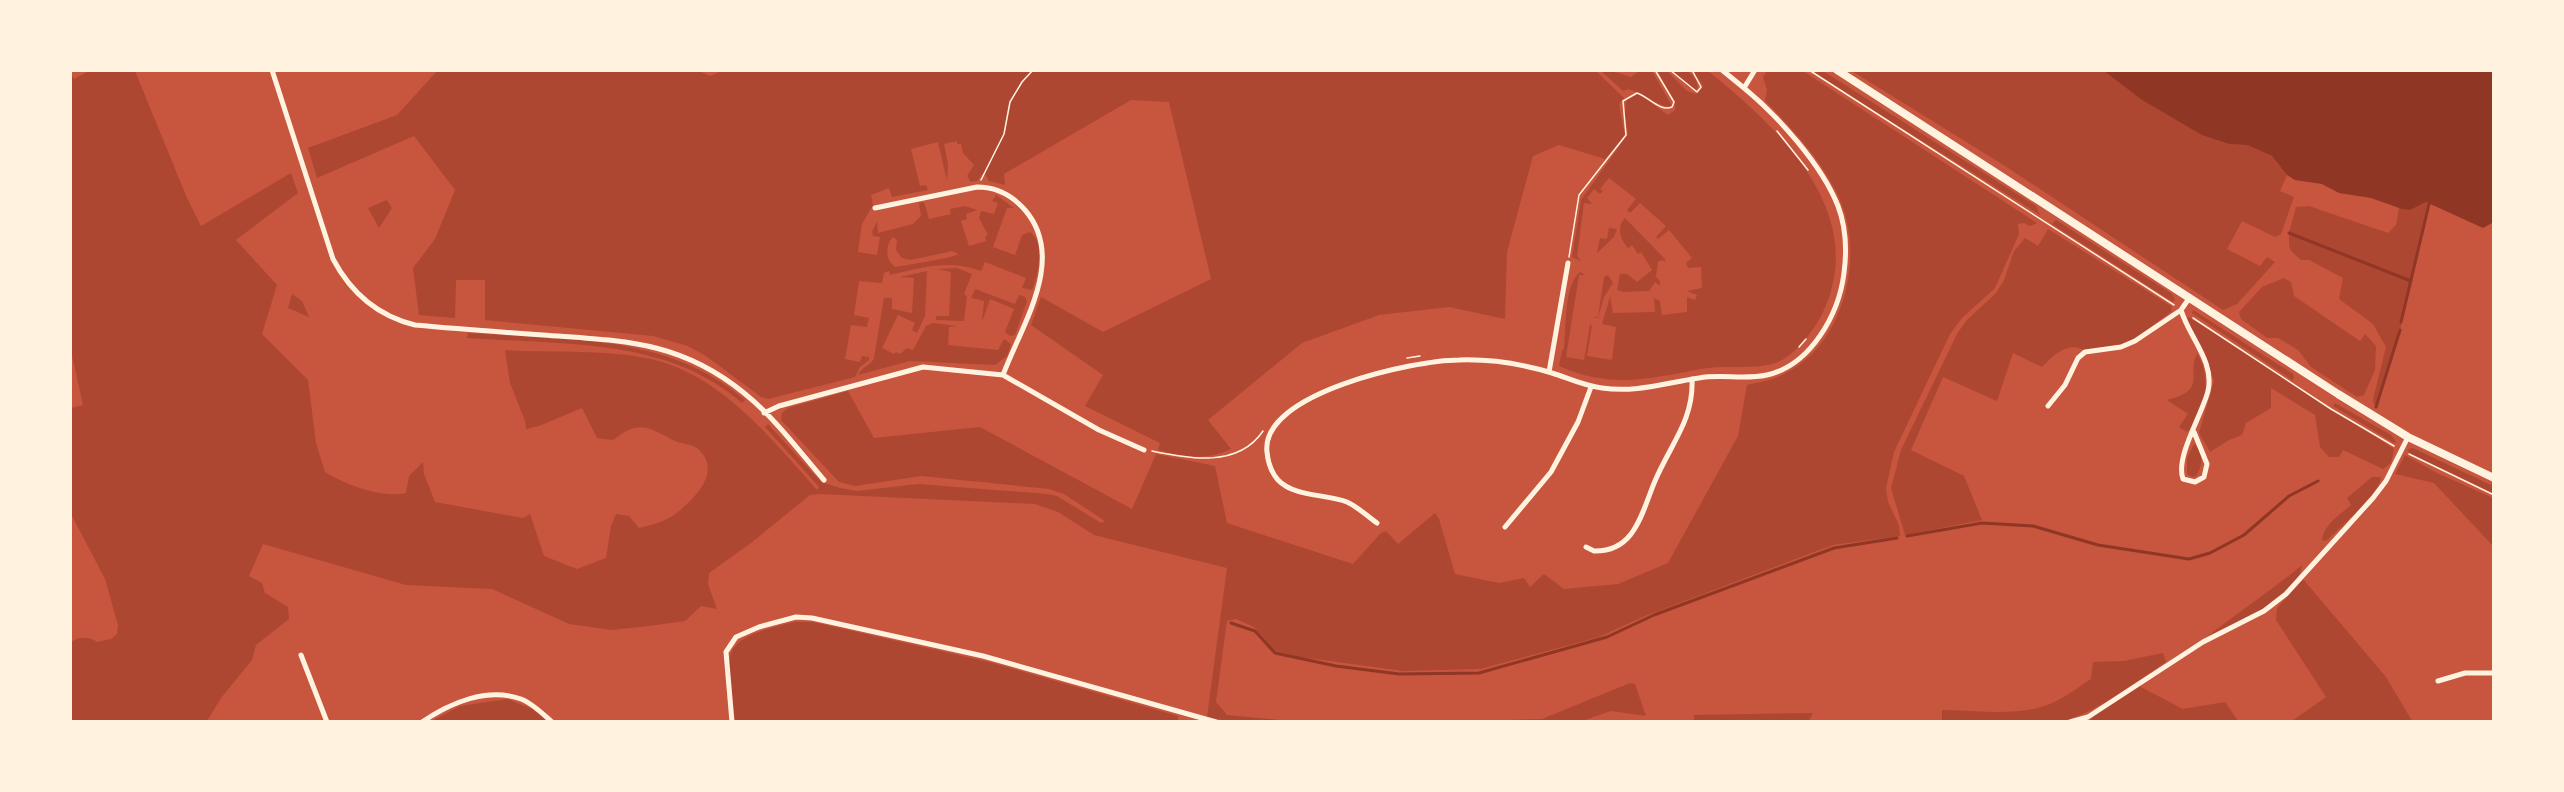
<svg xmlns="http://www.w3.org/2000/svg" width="2564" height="792" font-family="'Space Grotesk',sans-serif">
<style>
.green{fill:#ae4732;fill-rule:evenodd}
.water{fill:#8f3625}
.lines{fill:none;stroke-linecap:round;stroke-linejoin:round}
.stream{stroke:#8f3625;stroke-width:3}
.path{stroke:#fff3e0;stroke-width:1.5}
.minor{stroke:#fff3e0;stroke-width:5}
.secondary{stroke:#fff3e0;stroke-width:8}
</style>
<rect width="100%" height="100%" fill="#c8553d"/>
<path class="green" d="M438,70H697L710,76L724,70H1595L1624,98L1619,104L1625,136L1605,159L1559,145L1533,156L1507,252L1505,319L1449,307L1379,315L1302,343L1208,420L1231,449C1206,461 1184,457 1158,450L1160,443L1085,406L1103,375L1031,325L1041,297L1103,332L1211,279L1169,102L1131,100L1004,174L1005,185L989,181L984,172L977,181L971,182L967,176L974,165L963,153L961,144H957V141L944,144L948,164L947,181L938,142L911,149L920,186L926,185L928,190L892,197L889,188L871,195L873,205L862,224L858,252L877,255L880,237L873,236L872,232L877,221L878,233L913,224L921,216L919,203L924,202L929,219L951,214L950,209L965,206L977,210L966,214L967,219L961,221L969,246L986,241L985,236L988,235L979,218L981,211L994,214L998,203L992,201L996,195L1014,208H1007L993,247L1015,255L1022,235L1030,232C1046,244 1038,275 1032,290L1022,288L1026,278L985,262L981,271C950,259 922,267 890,275L889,271L884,273L882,283L859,281L854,315L869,318L867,327L851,325L845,359L860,362L862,356L869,357V360L860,367L855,377L768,399L761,397L706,356L688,346L653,336L485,320V280H456L455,318L419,315L413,268L435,239L455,190L414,136L317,178L308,148L397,115ZM893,237L897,240L896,250L902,258L911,260L952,251L958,254C954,258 906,265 895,267C885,260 885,245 893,237Z
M89,71H135L187,198L201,226L291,173L298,193L236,240L277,285L262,334L308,380L316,443L325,472C344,484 383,499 406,493L409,476L423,462L424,474L435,502L523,518L530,514L544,556L577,569L606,558L611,526L616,514L629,516L639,528C651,525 664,522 674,515C694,500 724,471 697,448C692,444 682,444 675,441C648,427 639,419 613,440L597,438L582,408L539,426L526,429L525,421L510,383L505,350C551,353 606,349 651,359C723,376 770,438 817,490L819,487L765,427L768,424L821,482L840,488L857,491L918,484L1047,494L1057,496L1101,523L1105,521L1064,494L1049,489L921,476L855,486L839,482L781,420L782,413L788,408L848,391L874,438L980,427L1132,509L1156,454L1215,466L1227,523L1353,564L1381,533L1386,531L1398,544L1435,513L1439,519L1455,574L1499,583L1524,578L1530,587L1544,574L1564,589L1618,584L1668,563L1738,436L1747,385C1759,382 1771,381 1782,375C1844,346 1865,259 1840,200C1824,163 1793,129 1765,101L1767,90L1763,77L1767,71H1803L2037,223L2030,226L2024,223L2018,224L2019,234L1995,288L1962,318L1950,334L1894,452L1886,488L1888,502L1899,525L1900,536L1833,545L1645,616L1599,637L1480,669L1403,671L1300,657L1275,651L1254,627L1236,619L1227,621L1216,702L1227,715L1290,721H1229L1207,717L1227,568L1094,535L1058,512L1035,504L820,494L810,495L751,543L709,573L708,584L717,609L701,606L685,621L649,626L612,630L569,624L492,589L406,585L263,544L249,576L262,583L265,593L288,607L289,619L256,645L252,660L221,698L207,721H71V642C79,637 89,636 97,642L111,639L117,634L118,625L105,579L71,514V408L83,405L70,346V73L74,79Z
M1601,71H1612L1631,77L1639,71H1652L1672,106C1661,109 1642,94 1629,89L1623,91Z
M1657,71H1667L1687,91L1696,94L1702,89L1703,85L1693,71H1708C1778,127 1870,213 1823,312C1814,330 1797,354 1778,362C1753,371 1727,364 1701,369C1648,379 1611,389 1559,366L1562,351L1564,348C1566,330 1564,284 1580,272L1585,275H1579L1566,357L1584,360L1590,324L1592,326L1587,356L1612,360L1616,327L1602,324L1610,297L1613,313L1655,312L1654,298L1660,301L1662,315L1687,312V297L1695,300L1697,295L1687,291L1702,288L1701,267L1688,268L1686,263L1692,258L1669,230L1658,239L1656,237L1666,226L1640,203L1630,213L1627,210L1636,199L1609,178L1600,189L1603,191L1600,194L1594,189L1587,198L1592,204L1584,203L1577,256L1581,261L1572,257L1581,200L1628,134L1624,115L1627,98L1639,94L1668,115L1675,110V102Z
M1672,71H1688L1696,80L1698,89L1690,88Z
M1811,71H1823L2036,206L2040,215Z
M1852,71H2104L2142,100L2202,134L2229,144L2247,145L2272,156L2287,175L2280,191L2294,197L2281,234L2275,237L2242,221L2227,249L2260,266L2267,257L2275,262L2237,304L2223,310L2005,166Z
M387,200L392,208L379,228L368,208Z
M2426,202L2429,204L2400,330L2376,407L2373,402L2374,395L2386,347L2373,324L2339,299L2343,278L2309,260H2301L2292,252L2289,246V233L2296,207L2309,206L2388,233L2396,225L2399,208L2409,210Z
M1625,218L1664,258L1666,262L1662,260L1658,262L1656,277L1660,281V286L1655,282L1649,291L1623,292L1617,290L1620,274H1627L1637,282L1652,270L1641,252L1638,254L1632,245L1628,248C1620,238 1616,228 1625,218Z
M2056,220L2172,294L2175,300L2173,302L2052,224Z
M1609,228L1617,229L1614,237L1597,253L1600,238L1607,239Z
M2048,229L2171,306L2172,311L2128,344L2085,351C2069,340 2053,355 2042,367L2013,353L1997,401L1943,377L1911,450L1964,476L1982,520L1905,535L1891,488L1901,450L1957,334L1966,321L1996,293L2004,280L2014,251L2025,238L2038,246Z
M957,268L972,274L964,294L967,296L964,321L936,320V316H949L951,272L938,269Z
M927,271L925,316L917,333L912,330L915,323L898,315L882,348L894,354L896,352L900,354L907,348L913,350L926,326L933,323L957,326L949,327L948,345L998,350L1004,339L1011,344L1007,356L995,365L910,361L858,375C862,366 871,366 874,358L884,298H892V309L912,313L914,278L900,277Z
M1608,275L1613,283L1604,297L1598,318L1591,317H1598L1604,277Z
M2284,278L2291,282L2294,296L2360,341L2365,334L2376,346L2375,370L2364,395L2357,397L2311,367L2298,350L2278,338H2267L2241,319L2239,312L2262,287Z
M975,289L1015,304L1019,295L1025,297L1027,301L1015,335L1010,336L1005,332L1014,309L990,299L982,322L984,301L971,298Z
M292,294L302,301L309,317L288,308Z
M2193,310L2293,374L2294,378L2292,380L2192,313Z
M2189,317L2394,449L2391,463L2383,469L2343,450L2339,457H2329L2320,447L2315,415L2271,388V408L2246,423L2242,435L2229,440L2210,452L2199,433L2214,381L2206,357L2186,319Z
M468,333C564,340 667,333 745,400L742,403C667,337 560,345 467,338Z
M2197,354C2212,374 2206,418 2187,432L2179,427L2188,414L2167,400C2208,390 2186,375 2197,354Z
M2335,403L2391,435L2396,442L2394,443L2333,406Z
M2194,444C2204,452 2203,466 2196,476L2192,477L2187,474V458Z
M2413,448L2493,486V493L2409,453L2408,449Z
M2405,455L2437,473L2493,498V546L2434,483L2395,474Z
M2372,477H2381C2380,494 2339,528 2326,541L2322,540C2324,524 2340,515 2351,505L2347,498Z
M2302,565C2298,600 2235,622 2207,637C2238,612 2271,591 2302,565Z
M2303,579L2386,677L2412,721H2292L2326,697L2276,620L2277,608Z
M794,622H813L989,662L1178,716V721H735C727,649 715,641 794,622Z
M2163,653L2166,662C2133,683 2100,711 2063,721H1942V710C1973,710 2011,716 2041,707C2060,702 2075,689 2091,679L2093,662L2124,661Z
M1630,683L1635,684L1646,716L1611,711L1582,721H1474L1542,719Z
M2137,685L2183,709L2225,702L2238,721L2088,722L2101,709Z
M508,699L532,709L547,721L430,722L460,706Z
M1813,713L1809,721H1694V715Z"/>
<path class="water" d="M2104,71H2493V225L2492,223L2483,228L2426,202L2410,210L2402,209L2371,198L2339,193L2322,184L2295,180L2287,175L2272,156L2247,145L2229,144L2202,135L2142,100Z"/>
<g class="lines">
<path class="stream" d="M2289,233L2411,281
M2401,322L2429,204
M2376,407L2400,330
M1907,536L1982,523L2033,526L2098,545L2189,559L2210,553L2244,535L2289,496L2318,481
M1231,623L1255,631L1275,653L1336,666L1399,674L1479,673L1607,637L1654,615L1834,548L1897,538"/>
<path class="path" d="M1670,70L1697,92L1701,87L1692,70
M1809,70L2174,305
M1777,131L1808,170
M981,180L1004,134L1010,102L1022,82L1033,70
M1569,257L1579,195L1626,135L1623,101L1637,93C1649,97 1660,112 1672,107L1674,102L1655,70
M2193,318L2331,409L2394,446
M1799,347L1806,339
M1407,358L1420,356
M1152,451C1189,459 1238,468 1263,431
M2409,454L2494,495"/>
<path class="minor" d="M272,70L333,259C351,293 378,316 415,325C458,329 500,332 543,335C622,341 679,340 744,393C774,417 799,451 824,480
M1722,70L1744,88
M2181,310C2189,337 2215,362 2208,391C2202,415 2175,457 2183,479L2195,482L2204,477L2207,464L2194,432
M1549,372L1568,263
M1003,375L1099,430L1144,450
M2048,406L2065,385L2078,358L2085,352L2121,347L2135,341L2181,310L2190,297
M764,413L779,406L923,367L1003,375C1022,324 1067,259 1025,210C1012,195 996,187 977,187L875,208
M1377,523C1367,516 1358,507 1347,502C1327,494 1294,497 1278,480C1271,472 1268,463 1267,452C1260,393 1415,360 1459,360C1490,359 1522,364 1552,373C1568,378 1584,386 1602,388C1636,393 1665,383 1699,378C1721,374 1745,380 1767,375C1811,365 1839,314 1844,273C1847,250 1846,227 1838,206C1822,165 1778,116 1744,88L1755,70
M1505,527L1551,472L1578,422L1591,387
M1586,547L1594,551C1636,552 1642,511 1655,481C1670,445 1694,420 1692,379
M301,655L327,722
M2438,681L2465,673H2494
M422,722C450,703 487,687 521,699C532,703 543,714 552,722
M732,722L726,652L736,637L759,627L796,617L812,618L983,656L1216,722
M2070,722L2088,717L2203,642L2264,611L2286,594L2373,498L2386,481L2408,437"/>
<path class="secondary" d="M1837,70L2338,394L2408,437L2494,478"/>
</g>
<rect width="2564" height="792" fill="none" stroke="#fff3e0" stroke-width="144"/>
</svg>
